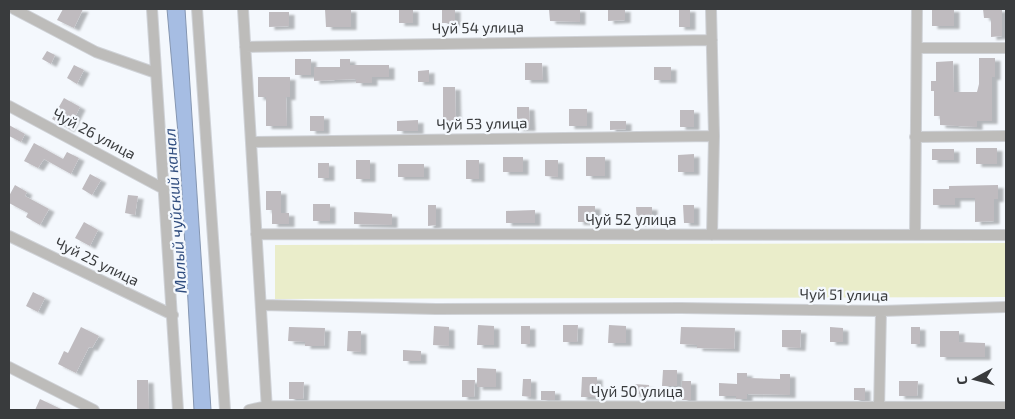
<svg xmlns="http://www.w3.org/2000/svg" width="1015" height="419" font-family="'Exo 2',sans-serif">
<style>
.green{fill:#eaedca}
.water{fill:#a6bde3;stroke:#8596b1}
.building{fill:#bfbbbf;filter:url(#shadow)}
.lines{fill:none;stroke-linecap:round;stroke-linejoin:round}
.street-casing{stroke:#cfd2d7;stroke-width:12}
.street{stroke:#bdbcba;stroke-width:10}
.labels{text-anchor:middle;stroke-width:4.5;stroke-linejoin:round;paint-order:stroke}
.street-label{font-size:15px;fill:#393b3d;stroke:#f4f8fd}
.water-label{font-size:16px;font-style:italic;fill:#304d7f;stroke:#f4f8fd}
</style>
<defs>
<filter id="shadow"><feDropShadow dx="5.5" dy="3" stdDeviation="1" flood-color="#0004"/></filter>
</defs>
<rect width="100%" height="100%" fill="#f4f8fd"/>
<path class="green" d="M1006,243V297L275,299V245Z"/>
<path class="water" d="M167,9H185L211,410H194L180,156Z"/>
<path class="building" d="M63,9H83L74,28L57,20Z
M325,9H351V27H326Z
M399,9H413V23H399Z
M442,9H455V23H442Z
M549,9H580V22L550,21Z
M608,9H625V20L608,21Z
M679,9H690V27H679Z
M932,9H954V26H932Z
M983,9H1002V36L991,37V18H984Z
M269,12H289V26L269,27Z
M47,51L55,55L51,64L42,59Z
M979,58H995V77H992V121H977V127L940,125V116H934V91H931V81H936V62L953,61L954,92H977L979,84Z
M295,59H311V75H295Z
M340,59H350V65H389V77H372V83H356V79L314,81V67H340Z
M525,63H542L543,80H525Z
M74,65L84,70L77,84L67,78Z
M654,67H671V80H654Z
M429,70V82H418V71Z
M258,77H290V97H286L287,126H266V97H258Z
M443,87H455L456,126H443Z
M64,98L80,107L69,129L52,119Z
M517,107H529L530,128H517Z
M569,109H587V126H569Z
M680,110H694V127H680Z
M310,116H324V131H310Z
M418,120V131H397V121Z
M610,121H626V129L610,130Z
M9,125L25,134L21,142L9,136Z
M34,143L63,159L67,152L79,158L71,174L44,159L38,168L24,161Z
M976,148H997V164H976Z
M932,149H954V160H932Z
M694,154V172H678V155Z
M503,157H523V172H503Z
M586,157H605V176H586Z
M356,160H370V179H356Z
M466,160H479V179H466Z
M545,160H558V177L545,176Z
M318,163H329V178H318Z
M398,164H424V177H398Z
M90,174L101,180L92,195L82,189Z
M15,185L27,192L25,196L49,209L40,225L26,217L28,213L9,203V196Z
M998,185V199H994V221L975,222V198H955V205H933V189H949V186Z
M266,191H281V213H289V224H272V210H266Z
M128,195L138,196L135,215L125,213Z
M313,204H330V221H313Z
M428,205H436V225L428,226Z
M683,205H694V223H684Z
M578,206H595V222H578Z
M636,207H652V223H637Z
M535,210V223H506V211Z
M354,212L392,214V225L354,224Z
M84,222L98,230L90,246L75,238Z
M33,292L45,298L38,312L26,306Z
M478,325L494,326V345H477Z
M563,325H578L577,342H563Z
M609,325L626,326V343H608Z
M434,326L449,327V346L433,345Z
M521,326H530V344H521Z
M81,327L99,336L92,348L89,347L76,373L58,364L64,351L68,353Z
M289,327L325,328L324,346H305V342L288,341Z
M681,327L735,328L734,349L697,348V345L680,344Z
M830,327L843,328V342H830Z
M911,327H920V344H911Z
M782,330H801L800,348L782,347Z
M348,331H361V352L347,351Z
M940,331H959V342L985,343V357H940Z
M403,350L421,351V361H403Z
M477,368L496,369V387H477Z
M663,370H677V386H662Z
M737,373H747V378L780,379V374H790V395L747,394V399H736V396H719V383L737,384Z
M582,377H597V397H581Z
M523,379H531V397L522,396Z
M137,380H148L149,410H137Z
M462,380H475L474,397H462Z
M682,381H691V400H682Z
M899,381H918L917,396H899Z
M289,382H304L303,399H289Z
M634,384L649,385V394H634Z
M854,388H865V400H854Z
M541,391H555V400H541Z
M40,399L63,410H35Z"/>
<g class="lines">
<defs>
<path id="street" d="M14,9L96,52L156,73
M152,9L178,410
M197,9L225,410
M243,9L267,410
M711,9L714,136L712,235
M245,47L712,40
M917,48H1006
M9,106L164,189
M915,137L1006,136
M251,142L714,136
M256,234L1006,235
M915,235L917,9
M9,236L173,315
M261,305L436,309L681,308L881,311L1006,307
M9,367L94,410
M249,410L267,406L1006,407
M879,410L881,311"/>
</defs>
<use href="#street" class="street-casing"/>
<use href="#street" class="street"/>
</g>
<g class="labels">
<g class="street-label">
<text transform="translate(478 28) rotate(-1)" y="5">Чуй 54 улица</text>
<text transform="translate(482 124) rotate(-1)" y="5">Чуй 53 улица</text>
<text transform="translate(94 134) rotate(28)" y="5">Чуй 26 улица</text>
<text x="631" y="225">Чуй 52 улица</text>
<text transform="translate(97 262) rotate(26)" y="5">Чуй 25 улица</text>
<text transform="translate(844 295) rotate(1)" y="5">Чуй 51 улица</text>
<text x="637" y="397">Чуй 50 улица</text>
</g>
<g class="water-label">
<text transform="translate(175 211) rotate(-94)" y="6">Малый чуйский канал</text>
</g>
</g>
<rect width="1015" height="419" fill="none" stroke="#393b3d" stroke-width="20"/>
<g transform="translate(975 379) rotate(263)" stroke="#f4f8fd" stroke-width="4" paint-order="stroke">
<path d="M0-4L9 19L0 12L-9 19Z" fill="#393b3d"/>
<text y="-8" font-size="14" font-weight="bold" text-anchor="middle" fill="#393b3d">С</text>
</g>
</svg>
